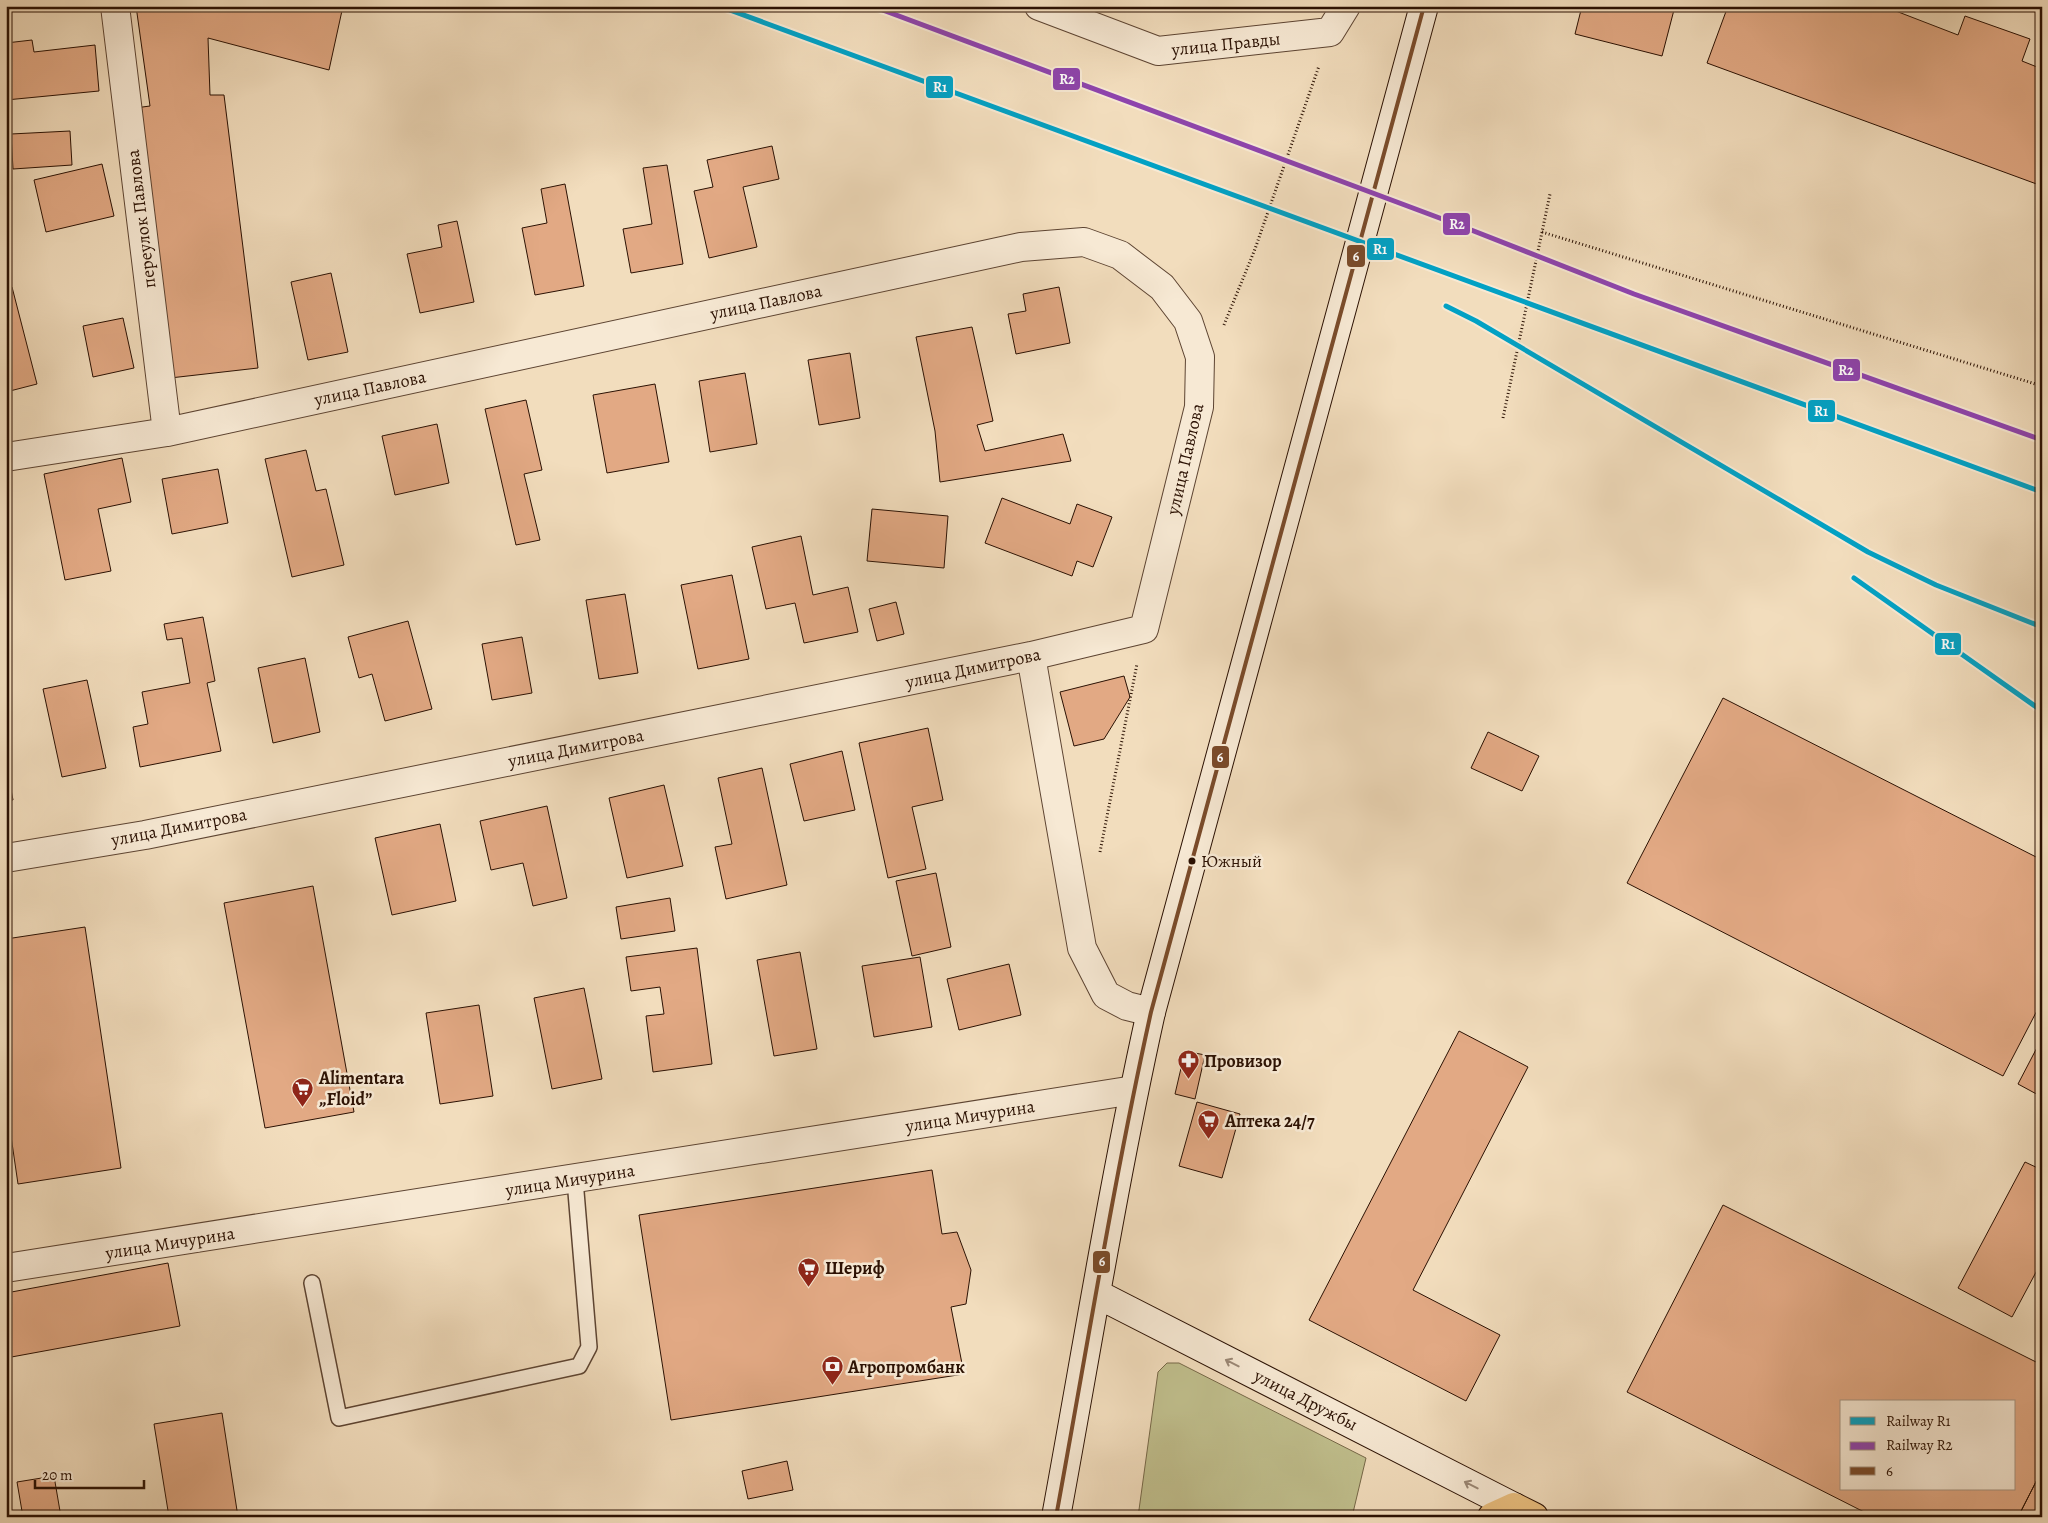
<svg xmlns="http://www.w3.org/2000/svg" width="2048" height="1523" font-family="Alegreya,serif">
<style>
.green{fill:#c0bf8d;stroke:#766848}
.building{fill:#e2a984;stroke:#2b1103;fill-rule:evenodd}
.lines{fill:none;stroke-linecap:round;stroke-linejoin:round}
.lane-casing{stroke:#5d4432;stroke-width:18}
.street-casing{stroke:#5d4432;stroke-width:30}
.secondary-casing{stroke:#2b1103;stroke-width:30}
.primary-casing{stroke:#2b1103;stroke-width:30}
.path{stroke:#2b1103;stroke-width:3;stroke-dasharray:1 2.5;stroke-linecap:butt}
.lane{stroke:#f7e9d4;stroke-width:15}
.street{stroke:#f7e9d4;stroke-width:28}
.secondary{stroke:#f7e9d4;stroke-width:28}
.primary{stroke:#e9be7e;stroke-width:28}
.bus-1-casing{stroke:#f7e9d4;stroke-width:8}
.bus-1{stroke:#7a4b2a;stroke-width:4}
.rail-1-casing{stroke:#f7e9d4;stroke-width:9}
.rail-2-casing{stroke:#f7e9d4;stroke-width:9}
.rail-1{stroke:#02a1c4;stroke-width:5}
.rail-2{stroke:#8e44ad;stroke-width:5}
.oneway{stroke:#9b8876}
.bus-dot{fill:#2b1103;stroke:#f7e9d4;stroke-width:2}
.labels{text-anchor:middle;stroke-width:5;stroke-linejoin:round;paint-order:stroke}
.bus-label{font-size:17px;fill:#2b1103;stroke:#f7e9d4;text-anchor:start}
.street-label{font-size:18px;fill:#2b1103;stroke:#f7e9d4}
.poi-label{font-size:18px;font-weight:bold;fill:#2b1103;stroke:#f7e9d4;text-anchor:start}
.line-badge{stroke:#f7e9d4;stroke-width:2}
.badge-label{font-size:14px;text-anchor:middle;font-weight:bold;fill:#fff}
</style>
<rect width="100%" height="100%" fill="#f2ddbd"/>
<filter id="stains"><feTurbulence type="fractalNoise" baseFrequency=".004" numOctaves="4"/><feColorMatrix values="0 0 0 0 .2 0 0 0 0 .09 0 0 0 0 .02 0 0 0 .5 -.17"/></filter>
<radialGradient id="worn" r=".72"><stop offset=".6" stop-color="#630" stop-opacity="0"/><stop offset="1" stop-color="#630" stop-opacity=".3"/></radialGradient>
<path class="green" d="M1167,1363H1179L1366,1458L1352,1517H1138L1158,1372Z"/>
<path class="building" d="M136,6H343L329,70L208,38L210,95H224L258,368L170,378L135,108L150,106Z
M1582,6H1675L1662,56L1575,34Z
M1728,6H1888V8L1958,35L1965,16L2030,39L2022,61L2042,69V186L1707,63Z
M32,40L34,52L95,45L99,91L6,100V43Z
M70,131L72,165L13,169L11,134Z
M772,146L779,179L743,187L757,247L709,258L694,191L713,187L707,160Z
M102,164L114,216L46,232L34,180Z
M667,165L683,264L631,273L623,229L652,224L643,168Z
M565,184L584,286L535,295L522,228L547,223L541,189Z
M457,221L474,302L420,313L407,254L442,247L438,225Z
M331,273L348,352L308,360L291,282Z
M12,287L37,384L6,392V289Z
M1059,287L1070,343L1016,354L1008,314L1026,311L1023,294Z
M123,318L134,368L93,377L83,326Z
M972,327L993,421L977,425L985,451L1063,434L1071,461L940,482L935,431L916,337Z
M850,353L860,418L819,425L808,360Z
M745,373L757,444L710,452L699,381Z
M655,384L669,462L607,473L593,395Z
M526,400L542,470L524,474L540,540L516,545L485,409Z
M437,424L449,483L395,495L382,436Z
M306,450L316,491L326,489L344,565L292,577L265,459Z
M122,458L131,502L98,509L111,571L65,580L44,474Z
M218,469L228,523L172,534L162,479Z
M1002,498L1070,524L1077,504L1112,517L1093,567L1077,561L1072,576L985,543Z
M872,509L948,516L944,568L867,561Z
M801,536L813,595L848,587L858,632L804,643L795,603L766,609L752,547Z
M732,575L749,659L698,669L681,585Z
M625,594L638,673L599,679L586,600Z
M896,602L904,634L877,641L869,609Z
M203,617L215,681L207,683L221,751L140,767L133,727L148,724L142,692L190,683L182,638L167,640L164,624Z
M408,621L432,709L385,721L372,674L359,678L348,637Z
M522,637L532,693L492,700L482,644Z
M305,658L320,732L273,743L258,668Z
M1124,676L1130,697L1104,739L1074,746L1060,692Z
M87,680L106,768L62,777L43,689Z
M1723,698L2042,860V1001L2003,1076L1627,883Z
M928,728L943,800L912,807L926,869L888,878L859,743Z
M1488,732L1539,756L1522,791L1471,768Z
M842,751L855,810L804,821L790,764Z
M6,763L13,800L6,801Z
M762,768L787,885L726,899L715,847L732,844L718,778Z
M664,785L683,866L627,878L609,798Z
M547,806L567,898L533,906L523,863L491,870L480,821Z
M440,824L456,901L392,915L375,838Z
M936,873L951,947L912,956L896,881Z
M313,886L354,1112L265,1128L224,903Z
M670,898L675,931L621,939L616,907Z
M85,927L121,1168L18,1184L6,1102V939Z
M697,948L712,1064L653,1072L646,1016L664,1014L660,987L631,991L626,957Z
M800,952L817,1049L774,1056L757,960Z
M920,957L932,1027L874,1037L862,966Z
M1009,964L1021,1015L959,1030L947,979Z
M584,988L602,1079L552,1089L534,998Z
M479,1005L493,1096L440,1104L426,1013Z
M1459,1031L1528,1067L1413,1290L1500,1335L1466,1401L1309,1320Z
M2042,1038V1097L2018,1084Z
M1185,1051L1205,1055L1195,1099L1175,1094Z
M1197,1102L1240,1114L1222,1178L1179,1166Z
M2025,1162L2042,1170V1261L2012,1317L1958,1288Z
M932,1170L942,1234L957,1232L971,1270L966,1304L951,1307L964,1374L671,1420L639,1215Z
M1723,1205L2042,1365V1470L2018,1517H1874L1627,1392ZM1842,1402H2014V1489H1842Z
M168,1263L180,1326L6,1358V1293Z
M222,1413L238,1517H169L154,1424Z
M787,1461L793,1490L748,1499L742,1471Z
M2042,1470V1517H2018Z
M54,1476L61,1517H23L17,1482Z"/>
<g class="lines">
<defs>
<path id="lane" d="M312,1283L339,1418L579,1366L589,1347L575,1180"/>
<path id="street" d="M115,6L167,432
M1039,6L1158,51L1330,32L1346,6
M6,457L167,432L1021,247L1084,242L1120,255L1162,287L1188,321L1200,357L1199,407L1144,629L1031,656L145,835L6,858
M1031,656L1082,948L1106,995L1127,1006L1151,1012
M6,1268L1134,1090"/>
<path id="secondary" d="M1097,1294L1514,1507
M1056,1517C1087,1348 1114,1179 1151,1012L1424,6"/>
<path id="primary" d="M1492,1517L1514,1507L1534,1517"/>
</defs>
<use href="#lane" class="lane-casing"/>
<use href="#street" class="street-casing"/>
<use href="#secondary" class="secondary-casing"/>
<use href="#primary" class="primary-casing"/>
<path class="path" d="M1542,232L2042,386
M1224,325L1255,249L1319,66
M1503,418L1550,194
M1100,852L1137,664"/>
<use href="#lane" class="lane"/>
<use href="#street" class="street"/>
<use href="#secondary" class="secondary"/>
<use href="#primary" class="primary"/>
<defs>
<path id="bus-1" d="M1056,1517C1087,1348 1114,1179 1151,1012L1424,6"/>
</defs>
<use href="#bus-1" class="bus-1-casing"/>
<use href="#bus-1" class="bus-1"/>
<defs>
<path id="rail-1" d="M719,6L2042,492
M1446,306L1476,321L1868,552L1936,585L2042,627
M1854,578L2042,711"/>
<path id="rail-2" d="M872,6L1461,226L1634,294L2042,440"/>
</defs>
<use href="#rail-1" class="rail-1-casing"/>
<use href="#rail-2" class="rail-2-casing"/>
<use href="#rail-1" class="rail-1"/>
<use href="#rail-2" class="rail-2"/>
</g>
<defs><path id="oneway-shaft" d="M-6 0H5M1.5-3L5.5 0L1.5 3" fill="none" stroke-width="1.6" stroke-linecap="round" stroke-linejoin="round" transform="scale(1.25)"/></defs>
<g class="oneway">
<use href="#oneway-shaft" transform="translate(1232 1363) rotate(-153)"/>
<use href="#oneway-shaft" transform="translate(1471 1485) rotate(-153)"/>
</g>
<defs>
<symbol id="pharmacy-pin" viewBox="-11 -11 22 30"><path d="M0 17L-7.5 6A9.5 9.5 0 1 1 7.5 6Z" fill="#8f2418" stroke="#f7e9d4"/><path d="M-2-6h4v4h4v4h-4v4h-4v-4h-4v-4h4Z" fill="#fff"/></symbol>
<symbol id="supermarket-pin" viewBox="-11 -11 22 30"><path d="M0 17L-7.5 6A9.5 9.5 0 1 1 7.5 6Z" fill="#8f2418" stroke="#f7e9d4"/><path d="M-6-5.5h2.5l.6 2H6L4.5 2H-2.5L-4.4-4H-6ZM-1.5 3.2a1.3 1.3 0 1 0 .1 0ZM3 3.2a1.3 1.3 0 1 0 .1 0Z" fill="#fff"/></symbol>
<symbol id="bank-pin" viewBox="-11 -11 22 30"><path d="M0 17L-7.5 6A9.5 9.5 0 1 1 7.5 6Z" fill="#8f2418" stroke="#f7e9d4"/><path d="M-6-4H6V4H-6ZM0-2.3a2.3 2.3 0 1 0 0 4.6a2.3 2.3 0 1 0 0-4.6Z" fill="#fff"/></symbol>
</defs>
<g fill-rule="evenodd">
<use href="#pharmacy-pin" x="1176" y="1048" width="25" height="34"/>
<use href="#supermarket-pin" x="290" y="1076" width="25" height="34"/>
<use href="#supermarket-pin" x="1196" y="1108" width="25" height="34"/>
<use href="#supermarket-pin" x="796" y="1256" width="25" height="34"/>
<use href="#bank-pin" x="820" y="1354" width="25" height="34"/>
</g>
<circle class="bus-dot" cx="1192" cy="861" r="4.5"/>
<g class="labels">
<g class="bus-label">
<text x="1201" y="867">Южный</text>
</g>
<g class="street-label">
<text transform="translate(1226 44) rotate(-6)" y="6">улица Правды</text>
<text transform="translate(141 219) rotate(-97)" y="6">переулок Павлова</text>
<text transform="translate(766 302) rotate(-12)" y="6">улица Павлова</text>
<text transform="translate(370 388) rotate(-12)" y="6">улица Павлова</text>
<text transform="translate(1185 459) rotate(-77)" y="6">улица Павлова</text>
<text transform="translate(973 668) rotate(-12)" y="6">улица Димитрова</text>
<text transform="translate(576 748) rotate(-11)" y="6">улица Димитрова</text>
<text transform="translate(179 827) rotate(-11)" y="6">улица Димитрова</text>
<text transform="translate(970 1116) rotate(-9)" y="6">улица Мичурина</text>
<text transform="translate(570 1180) rotate(-9)" y="6">улица Мичурина</text>
<text transform="translate(170 1243) rotate(-9)" y="6">улица Мичурина</text>
<text transform="translate(1306 1400) rotate(27)" y="6">улица Дружбы</text>
</g>
<g class="poi-label">
<text x="1204" y="1067">Провизор</text>
<text x="319" y="1084">Alimentara<tspan x="319" dy="21">„Floid”</tspan></text>
<text x="1225" y="1127">Аптека 24/7</text>
<text x="825" y="1274">Шериф</text>
<text x="848" y="1373">Агропромбанк</text>
</g>
</g>
<g class="line-badge">
<rect x="1052" y="67" width="29" height="24" rx="5" fill="#8e44ad"/>
<rect x="925" y="75" width="29" height="24" rx="5" fill="#02a1c4"/>
<rect x="1442" y="212" width="29" height="24" rx="5" fill="#8e44ad"/>
<rect x="1366" y="237" width="29" height="24" rx="5" fill="#02a1c4"/>
<rect x="1346" y="244" width="20" height="24" rx="5" fill="#7a4b2a"/>
<rect x="1832" y="358" width="29" height="24" rx="5" fill="#8e44ad"/>
<rect x="1807" y="399" width="29" height="24" rx="5" fill="#02a1c4"/>
<rect x="1934" y="632" width="28" height="24" rx="5" fill="#02a1c4"/>
<rect x="1211" y="745" width="19" height="24" rx="5" fill="#7a4b2a"/>
<rect x="1092" y="1250" width="19" height="24" rx="5" fill="#7a4b2a"/>
</g>
<g class="badge-label">
<text x="1067" y="84">R2</text>
<text x="940" y="92">R1</text>
<text x="1457" y="229">R2</text>
<text x="1380" y="254">R1</text>
<text x="1356" y="261">6</text>
<text x="1846" y="375">R2</text>
<text x="1821" y="416">R1</text>
<text x="1948" y="649">R1</text>
<text x="1220" y="762">6</text>
<text x="1102" y="1266">6</text>
</g>
<rect width="2048" height="1523" fill="none" stroke="#f2ddbd" stroke-width="25"/>
<rect x="8" y="8" width="2033" height="1508" fill="none" stroke="#2b1103" stroke-width="2.5"/>
<rect x="12" y="12" width="2023" height="1498" fill="none" stroke="#2b1103"/>
<rect x="1840" y="1400" width="175" height="90" fill="#f7e9d4" stroke="#a59380"/>
<rect x="1850" y="1417" width="25" height="8" fill="#02a1c4" stroke="#a59380"/>
<text x="1886" y="1426" font-size="15" fill="#2b1103">Railway R1</text>
<rect x="1850" y="1442" width="25" height="8" fill="#8e44ad" stroke="#a59380"/>
<text x="1886" y="1450" font-size="15" fill="#2b1103">Railway R2</text>
<rect x="1850" y="1467" width="25" height="8" fill="#7a4b2a" stroke="#a59380"/>
<text x="1886" y="1476" font-size="15" fill="#2b1103">6</text>
<path d="M35 1480v8h109v-8" fill="none" stroke="#2b1103" stroke-width="2.5"/>
<text x="42" y="1480" font-size="15" fill="#2b1103" stroke="#f7e9d4" stroke-width="4" paint-order="stroke">20 m</text>
<rect width="100%" height="100%" filter="url(#stains)"/>
<rect width="100%" height="100%" fill="url(#worn)"/>
</svg>
